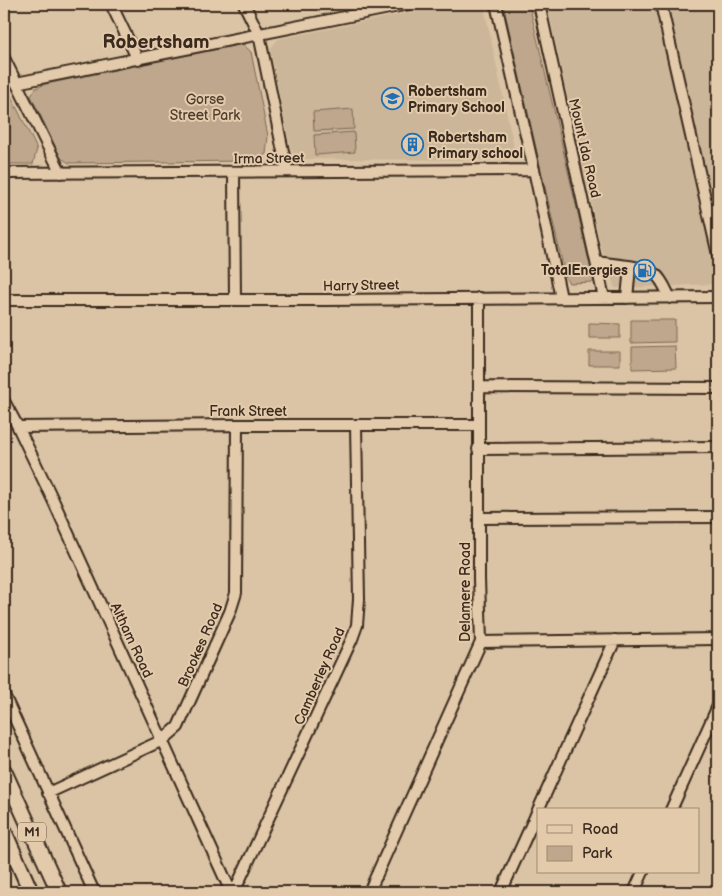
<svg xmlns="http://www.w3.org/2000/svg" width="722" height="896" font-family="'Balsamiq Sans',sans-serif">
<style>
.built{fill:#ccb699}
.green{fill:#bea78c;stroke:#7c6855}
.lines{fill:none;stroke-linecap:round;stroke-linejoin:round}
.minor-casing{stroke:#3b2a1e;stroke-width:14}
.highway-casing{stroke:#3b2a1e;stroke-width:18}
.minor{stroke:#e2caab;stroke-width:10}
.highway{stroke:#e2caab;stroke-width:14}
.labels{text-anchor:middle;stroke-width:4;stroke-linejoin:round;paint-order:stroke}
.shield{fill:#e2caab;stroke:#6d5a48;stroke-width:1}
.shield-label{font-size:12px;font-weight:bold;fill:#3b2a1e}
.poi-label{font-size:14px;font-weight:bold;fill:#3b2a1e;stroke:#e2caab;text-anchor:start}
.park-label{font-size:14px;fill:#4f3d2e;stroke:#e2caab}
.street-label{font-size:14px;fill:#3b2a1e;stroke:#e2caab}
.district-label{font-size:19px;font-weight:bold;fill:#3b2a1e;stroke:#e2caab}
</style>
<rect width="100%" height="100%" fill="#dbc4a5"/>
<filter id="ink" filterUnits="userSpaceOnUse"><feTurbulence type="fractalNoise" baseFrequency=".02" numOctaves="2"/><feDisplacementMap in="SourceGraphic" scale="10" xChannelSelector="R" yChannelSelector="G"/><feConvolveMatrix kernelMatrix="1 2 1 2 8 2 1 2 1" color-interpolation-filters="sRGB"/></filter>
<g filter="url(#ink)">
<path class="built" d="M452,4H480L484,7L515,152L509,160L301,159L295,155L291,150L270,49L278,39Z
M547,4H718V284L615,288L601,247Z"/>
<path class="green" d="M503,4H529L594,282L569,283L566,279Z
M243,44L251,52L268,136L266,154L261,157L249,161L69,163L61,158L31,96L36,88L46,84Z
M4,82L37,149L33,164H4Z
M353,109L354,129L314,131L313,112Z
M354,132L355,152L315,155L314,135Z
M631,320H675V342L631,343Z
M589,323L620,324V338H589Z
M675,346L676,368L632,369V347Z
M589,351H620V365H589Z"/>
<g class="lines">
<defs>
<path id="minor" d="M111,4L138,60
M244,4L259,34L287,171
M496,4L534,170L561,298
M539,4L604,298
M661,4L718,255
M4,58L61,173
M16,83L409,4
M4,173L534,170
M234,173L235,299
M596,262C609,264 647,266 655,274C662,279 666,290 670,298
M627,298L630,267
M4,300H327L718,297
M479,387L718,388
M4,401L18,427L53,500L231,892
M18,427L237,425H478
M478,449L718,447
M479,518L718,517
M481,642L718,639
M4,695L94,892
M48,793L163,740L178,727L230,612L236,593L237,425
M671,810L718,706
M234,892L352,639L357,625L359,599L356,425
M369,892L481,642L479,579V298
M501,892L615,640
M634,892L643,872"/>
<path id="highway" d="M4,771L59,892
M4,831L31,892"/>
</defs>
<use href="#minor" class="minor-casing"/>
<use href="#highway" class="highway-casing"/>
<use href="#minor" class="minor"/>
<use href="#highway" class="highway"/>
</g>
</g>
<defs>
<symbol id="school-ring" viewBox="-11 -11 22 22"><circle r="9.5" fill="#e2caab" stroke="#1f6fb2" stroke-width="1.5"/><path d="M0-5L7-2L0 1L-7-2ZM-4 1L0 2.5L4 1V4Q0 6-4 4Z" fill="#1f6fb2"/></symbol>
<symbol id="building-ring" viewBox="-11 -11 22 22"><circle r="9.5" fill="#e2caab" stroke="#1f6fb2" stroke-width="1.5"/><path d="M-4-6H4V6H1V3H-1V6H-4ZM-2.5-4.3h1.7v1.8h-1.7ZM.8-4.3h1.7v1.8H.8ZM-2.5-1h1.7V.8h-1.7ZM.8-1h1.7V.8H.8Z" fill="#1f6fb2"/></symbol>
<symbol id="fuel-ring" viewBox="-11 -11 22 22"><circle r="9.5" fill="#e2caab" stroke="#1f6fb2" stroke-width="1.5"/><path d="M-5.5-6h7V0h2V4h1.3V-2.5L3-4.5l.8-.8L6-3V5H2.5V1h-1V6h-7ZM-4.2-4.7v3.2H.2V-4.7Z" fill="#1f6fb2"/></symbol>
</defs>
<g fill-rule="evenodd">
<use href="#school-ring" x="380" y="86" width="25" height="25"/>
<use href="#building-ring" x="400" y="132" width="25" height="25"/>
<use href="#fuel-ring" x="632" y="258" width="25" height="25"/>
</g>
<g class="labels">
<rect class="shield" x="18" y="822.5" width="28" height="19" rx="4"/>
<g class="shield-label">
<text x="32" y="836">M1</text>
</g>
<g class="poi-label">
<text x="408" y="96">Robertsham<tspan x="408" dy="16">Primary School</tspan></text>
<text x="428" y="142">Robertsham<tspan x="428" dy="16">Primary school</tspan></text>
<text x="628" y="275" text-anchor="end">TotalEnergies</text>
</g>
<g class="park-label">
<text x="205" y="104">Gorse<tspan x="205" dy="16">Street Park</tspan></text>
</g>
<g class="street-label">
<text transform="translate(585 148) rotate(77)" y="5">Mount Ida Road</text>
<text transform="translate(269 158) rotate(-1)" y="5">Irma Street</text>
<text transform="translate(361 285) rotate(-1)" y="5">Harry Street</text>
<text x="248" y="416">Frank Street</text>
<text transform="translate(465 592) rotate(-90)" y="5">Delamere Road</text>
<text transform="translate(132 640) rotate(65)" y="5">Altham Road</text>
<text transform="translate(200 645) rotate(-66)" y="5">Brookes Road</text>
<text transform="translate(319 676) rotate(-66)" y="5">Camberley Road</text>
</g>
<g class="district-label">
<text x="156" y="48">Robertsham</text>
</g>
</g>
<rect width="722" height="896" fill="none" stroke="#e2caab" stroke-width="20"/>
<rect x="10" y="10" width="702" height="876" fill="none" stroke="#3b2a1e" stroke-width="2" filter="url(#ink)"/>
<rect x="537" y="808" width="162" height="65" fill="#e2caab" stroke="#9f8a73"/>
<rect x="547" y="825" width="25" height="8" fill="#e2caab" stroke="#9f8a73"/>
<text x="582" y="834" font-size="15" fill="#3b2a1e">Road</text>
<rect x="547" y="846" width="25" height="15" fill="#bea78c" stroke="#9f8a73"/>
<text x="582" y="858" font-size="15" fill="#3b2a1e">Park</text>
</svg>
